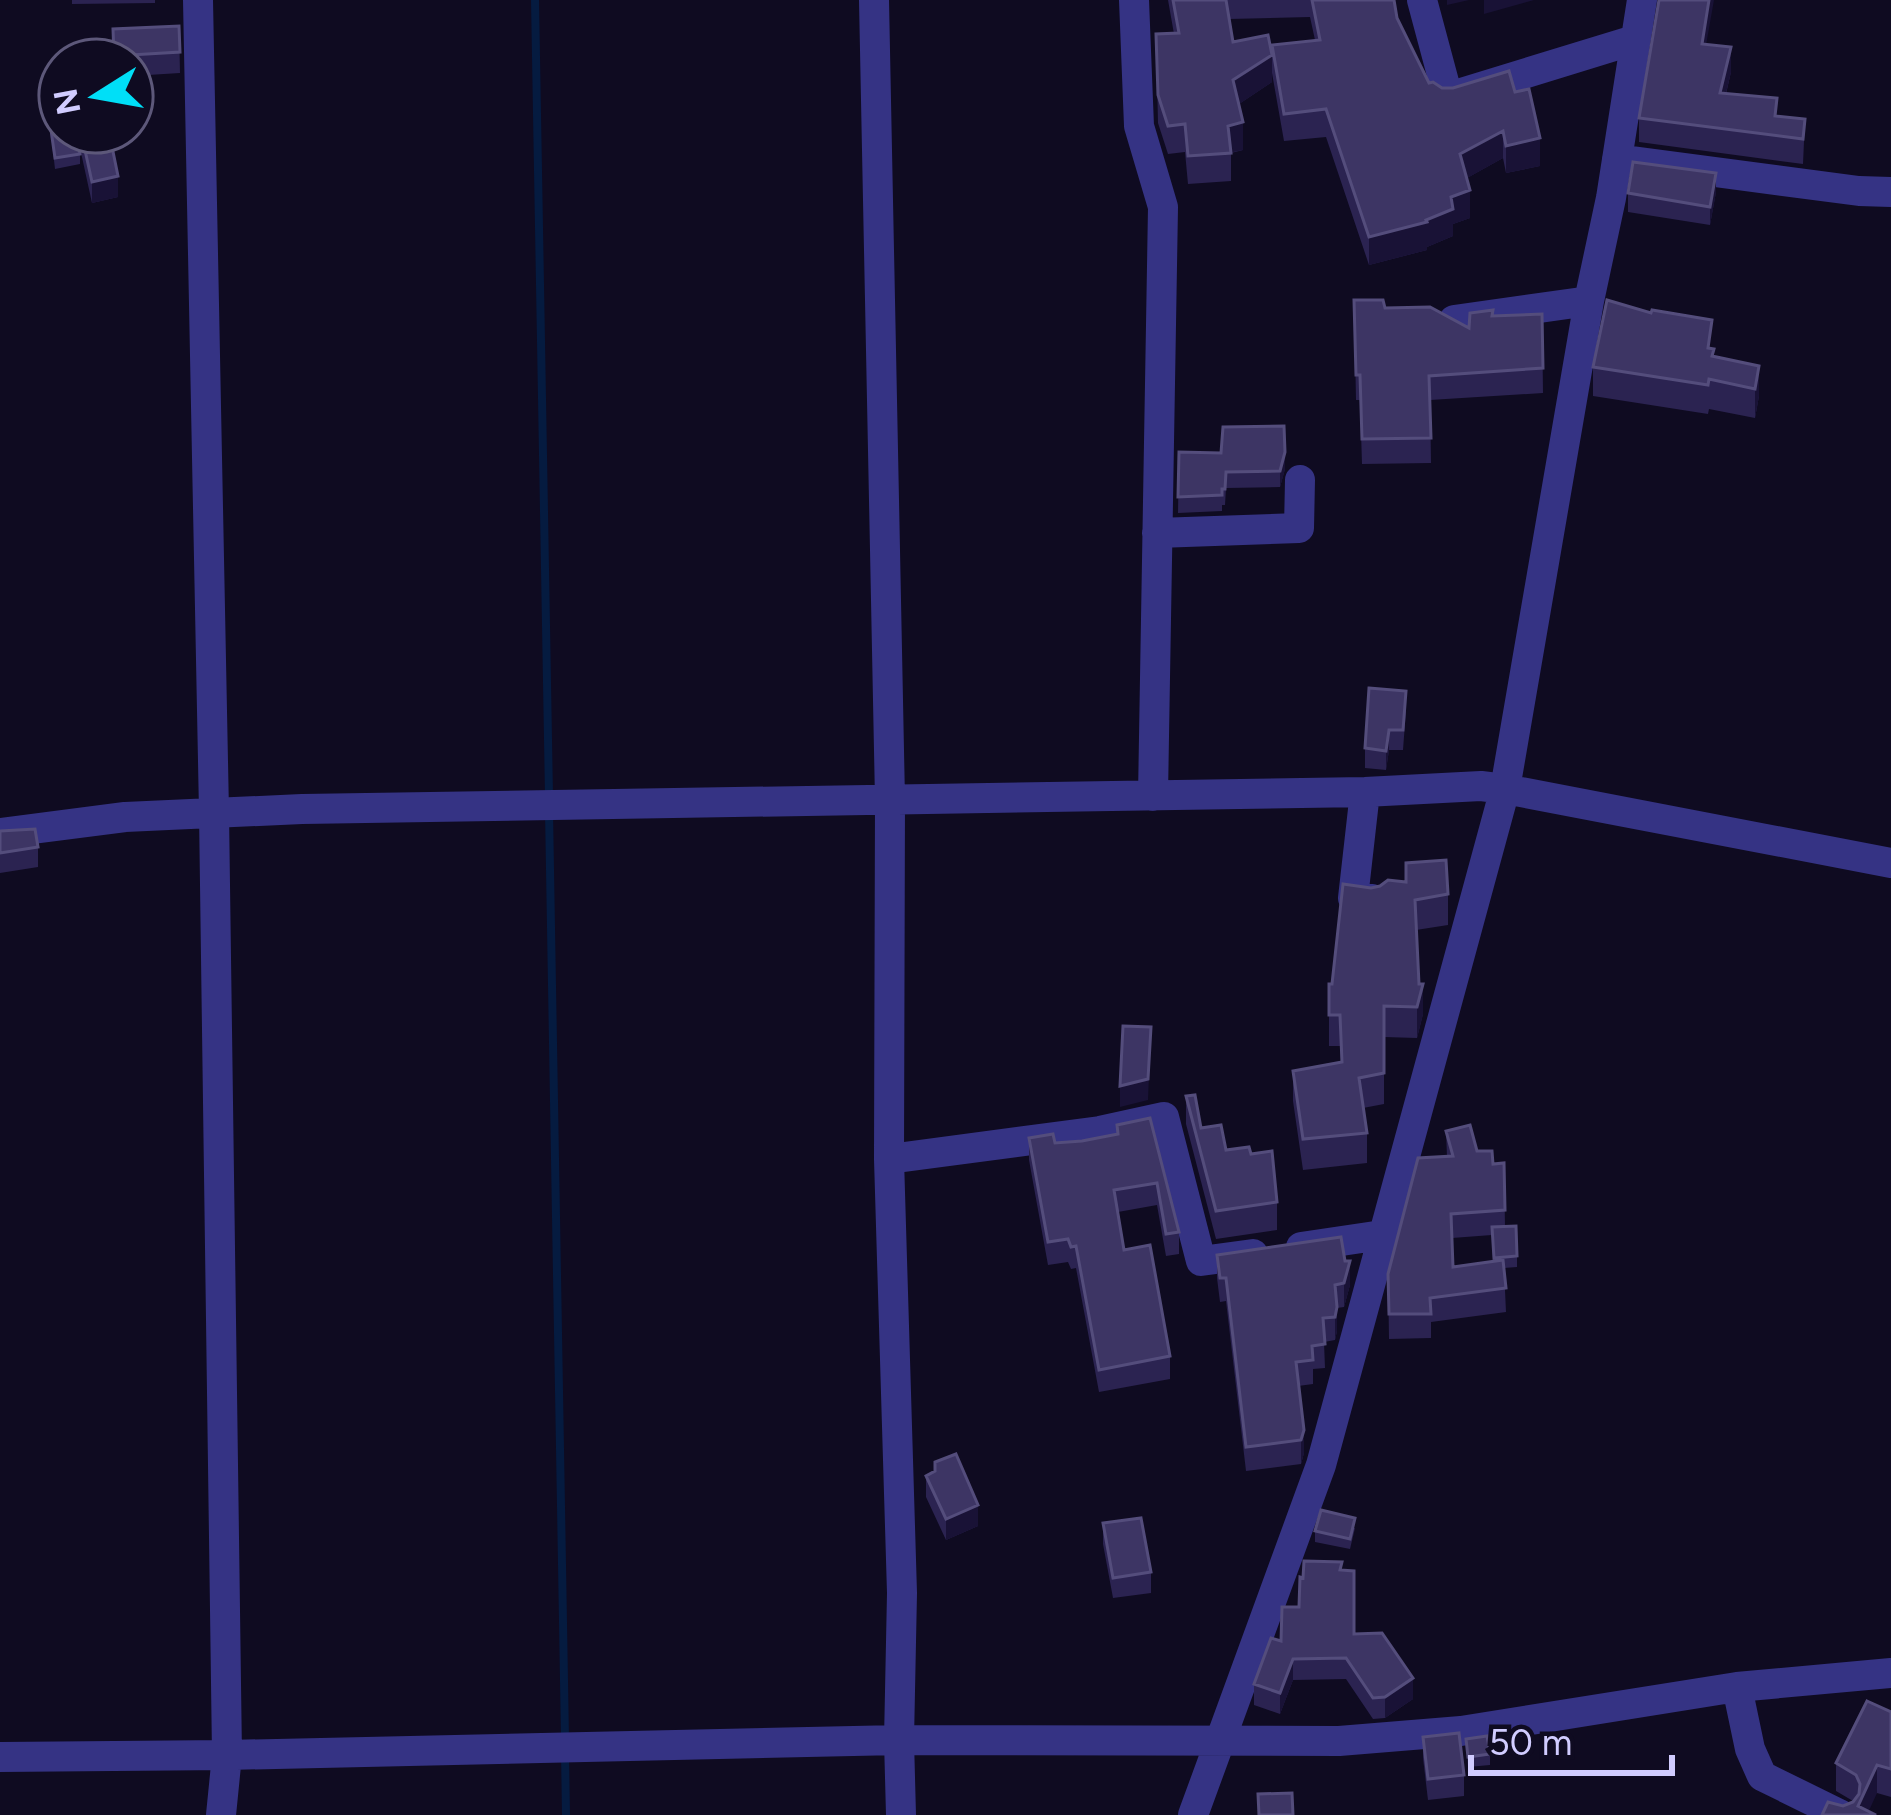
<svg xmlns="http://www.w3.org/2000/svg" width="1891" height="1815" font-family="Figtree,sans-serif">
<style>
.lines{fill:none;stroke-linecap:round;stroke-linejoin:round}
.stream{stroke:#051b40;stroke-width:8}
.minor{stroke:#353384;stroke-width:30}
.wall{fill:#2b2351;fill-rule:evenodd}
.shaded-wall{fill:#191236}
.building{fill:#3d3564;stroke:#544d7c;stroke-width:3}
</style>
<rect width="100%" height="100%" fill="#0f0b21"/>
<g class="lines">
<path class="stream" d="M535,0L549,796
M549,811L565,1738
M565,1753L566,1815"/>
<path class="minor" d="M198,0L214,812L227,1755L221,1815
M874,0L890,800L889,1159L902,1593L899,1740L901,1815
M1134,0L1139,126L1163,207L1153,796
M1422,0L1448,97L1634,40
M1617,159L1859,191L1891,192
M1454,320L1589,301
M1157,533L1299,528L1300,480
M1365,792L1353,898L1372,899
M0,833L125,817L302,809L1365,792L1481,786L1505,789L1891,863
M889,1159L1100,1131L1164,1117L1201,1261L1253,1254
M1301,1247L1382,1235
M1737,1687L1750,1749L1762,1776L1841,1815
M0,1757L227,1755L899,1740L1339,1741L1461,1731L1737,1687L1891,1673
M1193,1815L1321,1465L1505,789L1589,301L1611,198L1642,0"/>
</g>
<path class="wall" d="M72,0H155V3L72,4Z
M1168,0H1394L1397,18L1429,83L1442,88H1453L1540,166L1506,173L1503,158L1467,178L1470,218L1453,224V236L1427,247V250L1369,265L1326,137L1284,141L1272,73V82L1239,104L1243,150L1231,153V181L1188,184L1185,152L1168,154L1158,123L1156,34H1174ZM1310,17L1315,40L1272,54L1233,42L1229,19Z
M179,26L180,73L132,76V60H113V29Z
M1706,44L1731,72L1726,94L1777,116L1805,119L1803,164L1639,142V118Z
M48,109L80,154V164L55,169Z
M80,132H109L118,197L92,203L80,148Z
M1716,192L1710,225L1628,212V193Z
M1354,300L1469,328L1493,316L1542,314L1543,393L1430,400L1431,463L1362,464L1360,400H1356Z
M1712,349L1714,356L1759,366V396L1755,418L1709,409L1708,414L1593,396V367Z
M1179,452L1285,469L1280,487L1226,488L1225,505H1222V511L1178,513Z
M1406,710L1403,750H1389L1386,770L1365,768V748Z
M0,831L38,847V867L0,873Z
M1371,888L1448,894V925L1416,930L1419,984L1423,1014L1417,1038L1384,1037V1104L1363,1108L1367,1133V1163L1303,1170L1293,1101V1071L1341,1062L1340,1046H1329V1015L1332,984Z
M1186,1096L1201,1128L1226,1150L1251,1154L1277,1202V1230L1216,1239L1186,1124Z
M1150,1118L1179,1232V1254L1166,1256L1157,1205L1118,1212L1124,1250L1170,1356V1379L1099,1392L1076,1268L1071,1269L1068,1262L1048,1265L1029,1160V1138L1055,1143L1082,1141L1117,1134V1125Z
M1446,1131L1493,1164L1504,1163L1505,1227L1517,1256V1267L1504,1268L1506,1312L1431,1322V1338L1389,1339L1388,1274L1447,1157ZM1492,1235L1493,1261L1453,1267L1452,1238Z
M1217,1255L1350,1285L1344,1307L1337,1308V1331L1335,1340L1324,1342L1325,1368L1313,1369V1384L1298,1386L1304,1453L1301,1464L1246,1471L1226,1301L1220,1302L1217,1278Z
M926,1476L978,1526L946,1540L926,1497Z
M1103,1523L1151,1572V1593L1113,1598L1103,1544Z
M1355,1528L1350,1549L1315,1542V1531Z
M1342,1570L1354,1634L1413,1699L1385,1718L1373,1719L1346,1679L1293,1680L1280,1714L1254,1705V1684L1281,1641L1299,1607Z
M1891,1712V1797L1877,1793L1853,1801L1836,1791V1763Z
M1423,1737L1464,1775V1796L1428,1800L1423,1758Z
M1466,1739L1490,1754V1765L1468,1767Z"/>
<path class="shaded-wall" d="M1447,0H1469L1447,5Z
M1484,0H1534L1484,14Z
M1709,0H1714L1702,68V44Z
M1731,47V72L1720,118V93Z
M1272,55V82L1233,108V80Z
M1243,122V150L1228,153V126Z
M1503,131V158L1460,182V154Z
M1540,138V166L1506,173V146Z
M1716,173V192L1710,225V207Z
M118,176V197L92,203V182Z
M1470,190V218L1453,224V236L1427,247V250L1369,265V237L1426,220L1451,197Z
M1759,366V396L1755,418V389Z
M1285,452V469L1280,487V471Z
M1389,730V750L1386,770V751Z
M1423,984V1014L1417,1038V1007Z
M1151,1027L1148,1100L1120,1107V1086Z
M1350,1261V1285L1344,1307V1283Z
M1337,1307V1331L1335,1340V1317Z
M1304,1430V1453L1301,1464V1440Z
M978,1505V1526L946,1540V1519Z
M1293,1659V1680L1280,1714V1693Z
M1413,1678V1699L1385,1718V1697Z
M1877,1765V1793L1867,1815L1858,1806Z"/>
<path class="building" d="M1173,0H1226L1233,42L1268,35L1272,55L1233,80L1243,122L1228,126L1231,153L1188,156L1185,124L1168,126L1158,95L1156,34L1179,33Z
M1312,0H1394L1397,18L1429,83L1433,82L1442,88H1453L1509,71L1515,92L1529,89L1540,138L1506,146L1503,131L1460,154L1470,190L1451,197L1453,209L1426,220L1427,222L1369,237L1326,109L1284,114L1272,45L1320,40Z
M1659,0H1709L1702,44L1731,47L1720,93L1777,98L1775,116L1805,119L1803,139L1639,118Z
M179,26L180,52L114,56L113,29Z
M60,107V132H76L80,154L55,158L48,109Z
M81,132H109L118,176L92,182Z
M1633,162L1716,173L1710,207L1628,193Z
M1354,300H1383L1385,308L1430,307L1469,328L1470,313L1493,310L1492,316L1542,314L1543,368L1429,376L1431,438L1362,439L1360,375H1356Z
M1607,300L1651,313L1652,310L1712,320L1708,348L1714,349L1712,356L1759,366L1755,389L1709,379L1708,385L1593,367Z
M1284,426L1285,452L1280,471L1226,472L1225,489H1222V495L1178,497L1179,452L1221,453L1223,427Z
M1369,688L1406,691L1403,730H1389L1386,751L1365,748Z
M35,829L38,847L0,853V831Z
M1446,860L1448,894L1415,900L1419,984H1423L1417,1007L1384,1006V1073L1359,1078L1367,1133L1303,1139L1293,1071L1342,1062L1340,1015H1329V984H1332L1343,884L1371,888L1380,886L1388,880L1406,882V863Z
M1123,1026L1151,1027L1148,1079L1120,1086Z
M1195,1095L1201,1128L1221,1125L1226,1150L1249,1147L1251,1154L1272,1151L1277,1202L1216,1211L1186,1096Z
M1150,1118L1179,1232L1166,1234L1157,1183L1114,1190L1124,1250L1150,1245L1170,1356L1099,1370L1076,1246L1071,1247L1068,1239L1048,1242L1029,1138L1053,1134L1055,1143L1082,1141L1118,1134L1117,1125Z
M1470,1125L1477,1151H1492L1493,1164L1504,1163L1505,1210L1451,1214L1453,1267L1503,1260L1506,1288L1430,1298L1431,1314H1389L1388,1274L1418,1158L1453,1156L1446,1131Z
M1516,1226L1517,1256L1494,1258L1492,1227Z
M1341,1237L1345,1261H1350L1344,1283L1335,1285L1337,1307L1335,1317L1323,1318L1325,1344L1312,1346L1313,1360L1296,1362L1304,1430L1301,1440L1246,1447L1226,1278H1220L1217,1255Z
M956,1454L978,1505L946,1519L926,1476L935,1471V1462Z
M1321,1510L1355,1518L1350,1539L1315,1531Z
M1141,1518L1151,1572L1113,1578L1103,1523Z
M1304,1561L1342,1562L1340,1570L1354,1571V1634L1382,1633L1413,1678L1385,1697L1373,1698L1346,1658L1293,1659L1280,1693L1254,1684L1271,1638L1281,1641L1282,1607H1299L1300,1577L1303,1578Z
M1867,1701L1891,1712V1769L1877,1765L1858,1806L1876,1815H1822L1828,1802L1843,1806L1853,1802L1859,1794L1860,1784L1856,1775L1836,1763Z
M1459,1733L1464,1775L1428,1779L1423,1737Z
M1487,1736L1490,1754L1468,1757L1466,1739Z
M1292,1793L1293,1815H1259L1258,1794Z"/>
<g transform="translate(96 96) rotate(259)"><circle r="57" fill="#0f0b21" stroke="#5d587a" stroke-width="3"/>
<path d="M0-9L21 45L0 30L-21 45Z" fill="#00dff7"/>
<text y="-18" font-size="33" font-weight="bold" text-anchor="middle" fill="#d1ccff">N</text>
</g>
<path d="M1471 1755v18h201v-18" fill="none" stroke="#d1ccff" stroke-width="6"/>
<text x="1489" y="1755" font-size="36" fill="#d1ccff" stroke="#0f0b21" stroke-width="9" paint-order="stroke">50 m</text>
</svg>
